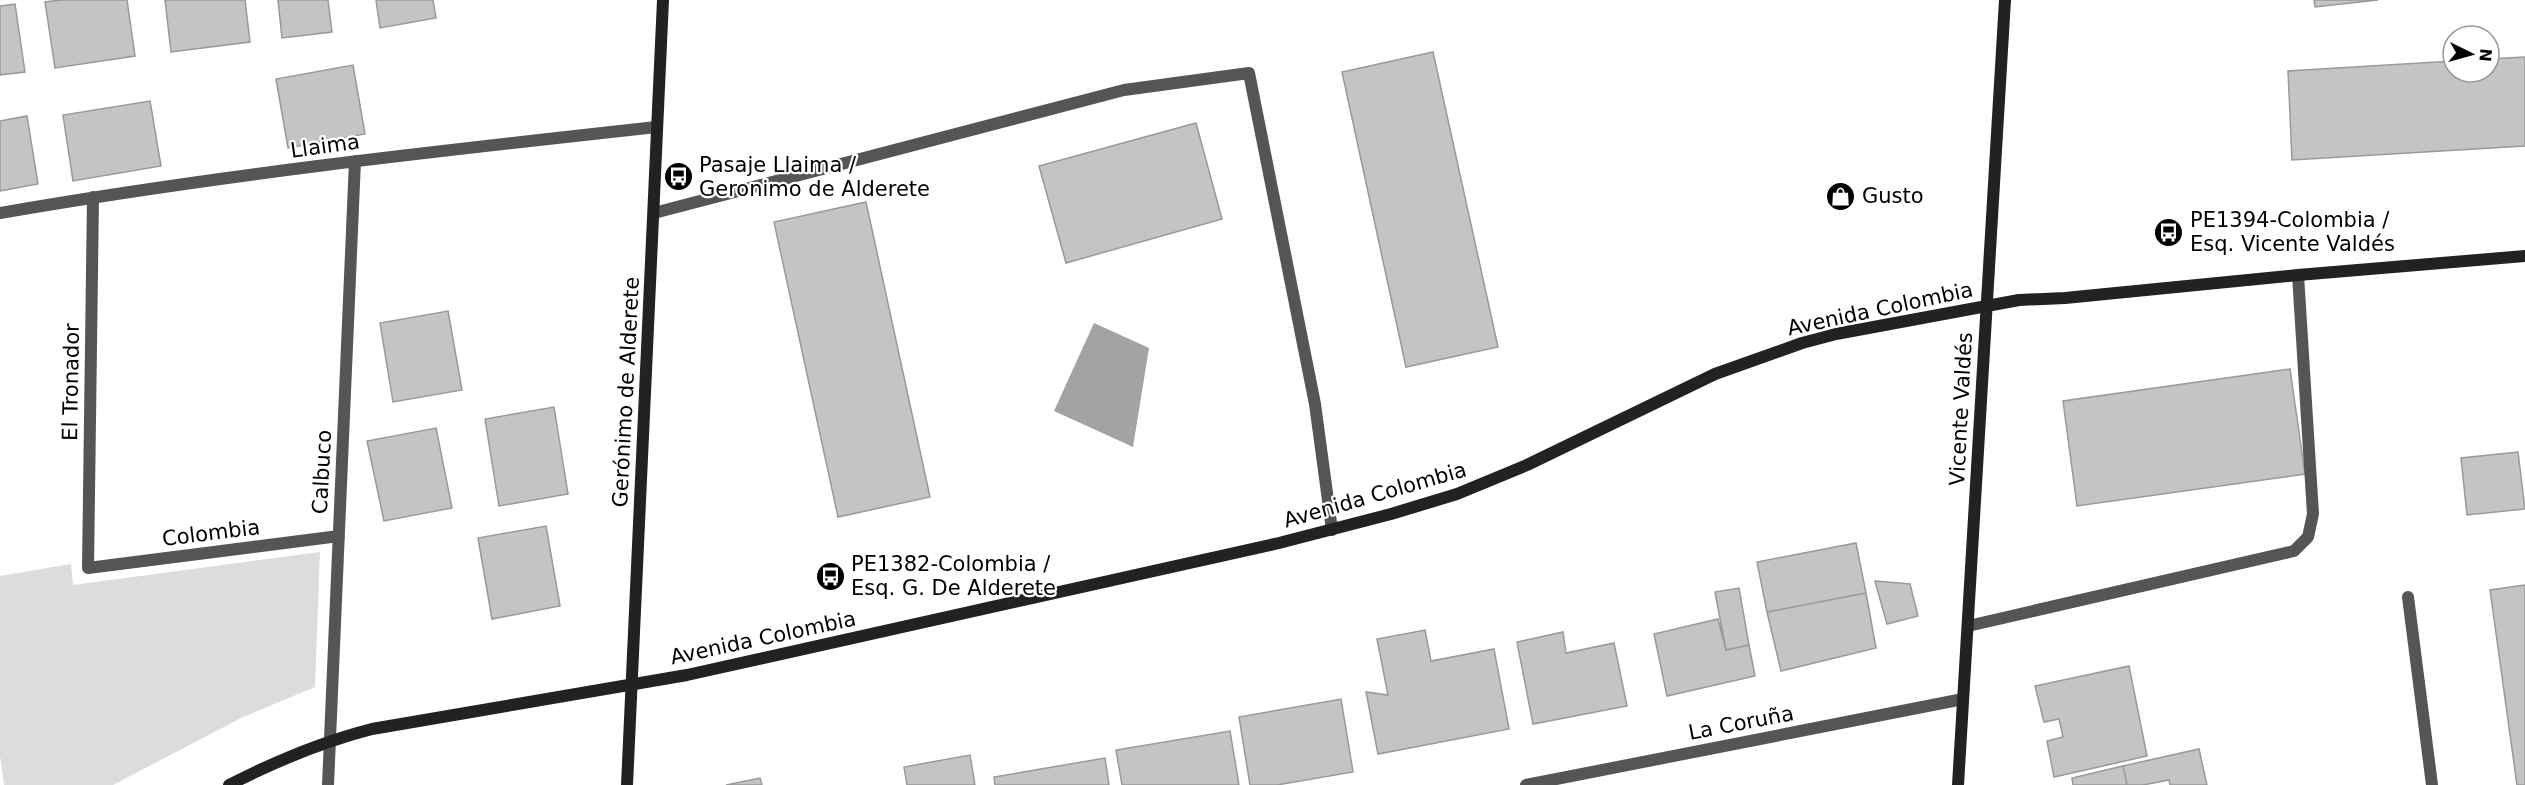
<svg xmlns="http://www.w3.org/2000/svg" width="2525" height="785" font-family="'DejaVu Sans',sans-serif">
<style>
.green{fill:#dcdcdc}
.water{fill:#a3a3a3}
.building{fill:#c4c4c4;stroke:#999;stroke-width:1.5}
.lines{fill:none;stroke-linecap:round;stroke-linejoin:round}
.lane{stroke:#555;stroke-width:12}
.street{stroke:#555;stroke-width:12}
.secondary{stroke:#222;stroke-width:12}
.labels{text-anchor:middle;stroke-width:4.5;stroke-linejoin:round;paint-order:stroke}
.street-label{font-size:21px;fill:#000;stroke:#fff}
.poi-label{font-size:21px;fill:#000;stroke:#fff;text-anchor:start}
</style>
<rect width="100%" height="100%" fill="#fff"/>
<path class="green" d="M320,552L315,687L241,718L113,785H4L0,756V576L71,564L73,585Z"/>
<path class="water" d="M1094,323L1149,348L1133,447L1054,411Z"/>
<path class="building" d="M60,0H127L135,56L55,68L45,2Z
M165,0H245L250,42L171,52Z
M278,0H328L332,32L282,38Z
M376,0H433L436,18L380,28Z
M2314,0H2378L2315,7Z
M15,4L25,72L0,75V6Z
M1433,52L1498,347L1406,367L1342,72Z
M2525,57V146L2292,160L2288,71L2453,61V72H2489V59Z
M353,65L365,134L288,148L276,79Z
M150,101L161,166L73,181L63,115Z
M27,116L38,184L0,191V121Z
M1196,123L1222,219L1066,263L1039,166Z
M866,202L930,497L838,517L774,222Z
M448,311L462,390L393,402L380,323Z
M2290,369L2305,474L2077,506L2063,401Z
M554,407L568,494L499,506L485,419Z
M436,428L452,508L384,521L367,441Z
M2518,452L2525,509L2467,515L2461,458Z
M546,526L560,606L492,619L478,538Z
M1856,543L1866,593L1767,612L1757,562Z
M1875,581L1910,584L1918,616L1887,624Z
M2525,585V785H2517L2490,590Z
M1739,588L1749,645L1726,650L1715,592Z
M1866,593L1876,648L1781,671L1767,612Z
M1718,619L1726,650L1749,645L1755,676L1667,696L1654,634Z
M1425,630L1431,661L1494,649L1509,729L1378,754L1366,692L1388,695L1377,639Z
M1563,632L1566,653L1614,643L1627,706L1533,724L1517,642Z
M2129,666L2147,756L2054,777L2047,741L2063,737L2059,719L2044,722L2035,686Z
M1341,699L1353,772L1277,785H1250L1239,717Z
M1230,731L1239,785H1122L1116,750Z
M2199,749L2207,785H2170L2169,780L2143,785H2127L2123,766Z
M970,755L975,785H907L904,767Z
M1105,758L1109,785H995L994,777Z
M2123,766L2127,785H2073L2072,778Z
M760,778L762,785H726Z"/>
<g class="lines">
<path class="lane" d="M654,213L1124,90L1249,73L1315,404L1332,530
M2408,597L2432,785
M1968,626L2294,551L2308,537L2313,514L2298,275"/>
<path class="street" d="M93,197L88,568L339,536
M0,213C218,175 438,151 657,127
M328,785L355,161
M1526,785L1963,699"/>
<path class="secondary" d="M229,785C276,761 321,742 372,729L687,675L1279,543L1391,514L1457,494L1527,465L1715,374L1802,343L1836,334L2019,300L2065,298L2298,275L2525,256
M627,785L663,0
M1958,785L2005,0"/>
</g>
<defs>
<symbol id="bus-disc" viewBox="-11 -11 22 22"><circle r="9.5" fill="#000" stroke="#fff"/><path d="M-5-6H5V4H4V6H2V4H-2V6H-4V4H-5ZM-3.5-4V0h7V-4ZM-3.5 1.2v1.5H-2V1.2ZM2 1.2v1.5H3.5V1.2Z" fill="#fff"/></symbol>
<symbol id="shop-disc" viewBox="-11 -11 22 22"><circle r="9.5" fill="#000" stroke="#fff"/><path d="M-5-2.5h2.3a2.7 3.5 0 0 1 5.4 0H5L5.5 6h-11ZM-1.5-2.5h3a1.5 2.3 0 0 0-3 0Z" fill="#fff"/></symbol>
</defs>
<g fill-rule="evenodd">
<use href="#bus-disc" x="662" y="160" width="33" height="33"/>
<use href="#shop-disc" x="1824" y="180" width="33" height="33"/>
<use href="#bus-disc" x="2152" y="216" width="33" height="33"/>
<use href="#bus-disc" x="814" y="560" width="33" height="33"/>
</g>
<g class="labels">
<g class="street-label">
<text transform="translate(325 146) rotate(-8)" y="7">Llaima</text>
<text transform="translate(1880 309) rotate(-12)" y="7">Avenida Colombia</text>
<text transform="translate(71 382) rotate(-89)" y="7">El Tronador</text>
<text transform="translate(626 392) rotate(-87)" y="7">Gerónimo de Alderete</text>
<text transform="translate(1961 409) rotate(-87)" y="7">Vicente Valdés</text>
<text transform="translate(322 472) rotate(-87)" y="7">Calbuco</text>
<text transform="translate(1375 495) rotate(-16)" y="7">Avenida Colombia</text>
<text transform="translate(211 533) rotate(-7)" y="7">Colombia</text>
<text transform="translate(763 638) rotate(-12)" y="7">Avenida Colombia</text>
<text transform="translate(1741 723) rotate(-11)" y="7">La Coruña</text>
</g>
<g class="poi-label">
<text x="699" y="172">Pasaje Llaima /<tspan x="699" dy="24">Geronimo de Alderete</tspan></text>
<text x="1862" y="203">Gusto</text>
<text x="2190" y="227">PE1394-Colombia /<tspan x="2190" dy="24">Esq. Vicente Valdés</tspan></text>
<text x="851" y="571">PE1382-Colombia /<tspan x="851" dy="24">Esq. G. De Alderete</tspan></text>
</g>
</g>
<g transform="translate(2471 54) rotate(95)"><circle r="28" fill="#ffffff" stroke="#999999" stroke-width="1.5"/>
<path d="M0-4.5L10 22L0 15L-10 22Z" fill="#000000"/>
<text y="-9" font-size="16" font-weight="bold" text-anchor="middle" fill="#000000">N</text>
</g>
</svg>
